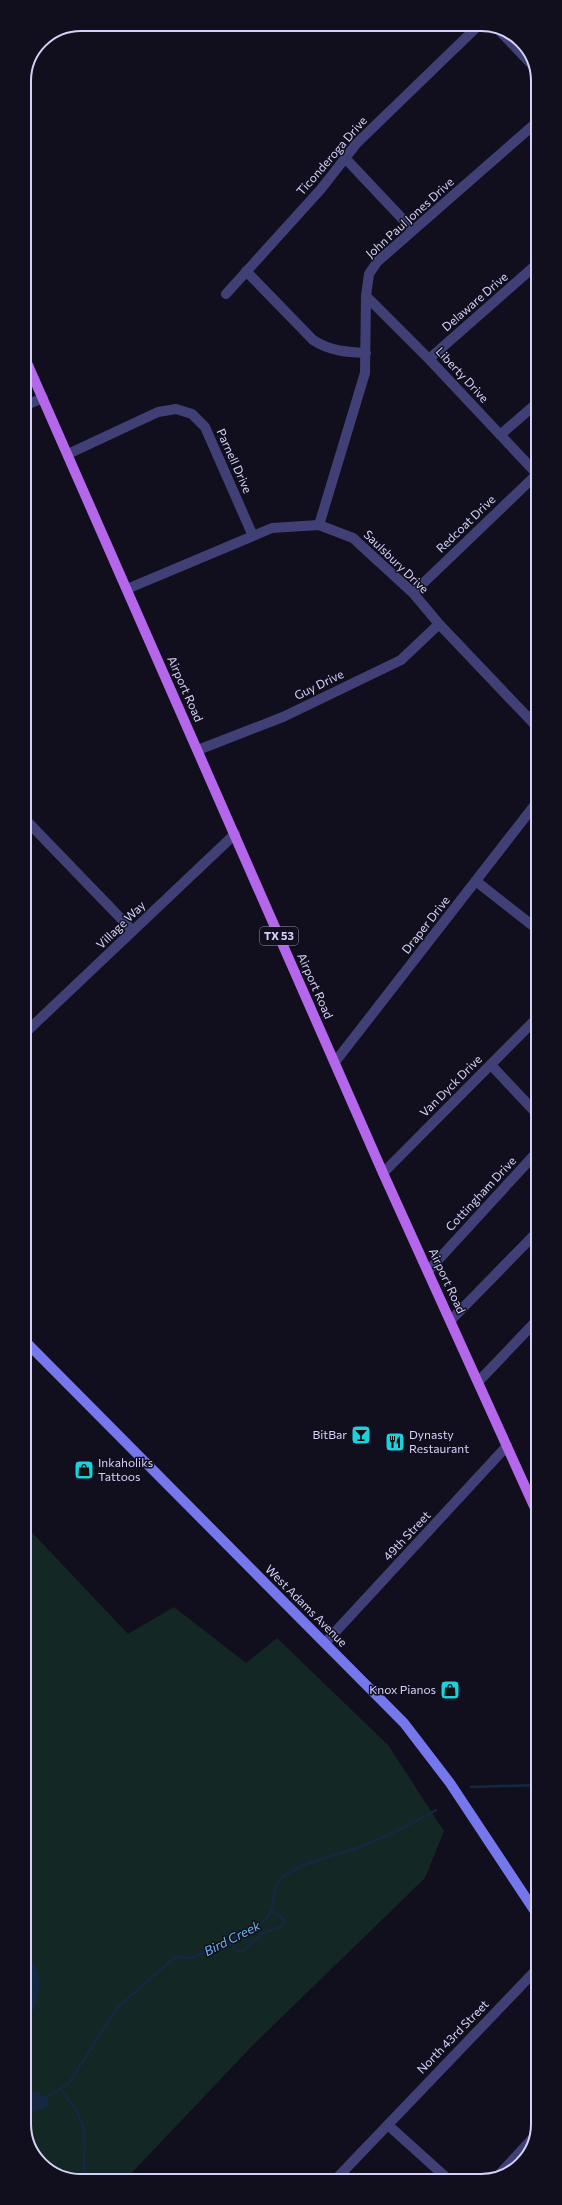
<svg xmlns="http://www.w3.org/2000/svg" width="562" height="2205" font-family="Commissioner,sans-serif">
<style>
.green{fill:#132725}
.water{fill:#152842}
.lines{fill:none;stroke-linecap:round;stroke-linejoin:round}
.stream{stroke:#152842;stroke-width:2.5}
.minor{stroke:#404077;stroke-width:10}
.tertiary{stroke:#404077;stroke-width:10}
.secondary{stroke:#7577ed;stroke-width:10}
.primary{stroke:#b467eb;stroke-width:10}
.labels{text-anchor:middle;stroke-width:3;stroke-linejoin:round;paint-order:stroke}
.shield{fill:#110f1e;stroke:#9a98b7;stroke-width:1}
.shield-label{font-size:11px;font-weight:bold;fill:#d4d2f9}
.street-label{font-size:12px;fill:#d4d2f9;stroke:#110f1e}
.poi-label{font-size:12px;fill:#d4d2f9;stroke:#110f1e;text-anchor:end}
.water-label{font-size:13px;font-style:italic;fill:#6db7ec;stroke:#110f1e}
.rim{fill:none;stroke:#d4d2f9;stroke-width:2}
</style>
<rect width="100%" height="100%" fill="#110f1e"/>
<path class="green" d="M25,1525L128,1634L174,1607L246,1663L277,1638L388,1745L444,1831L425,1878L253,2045L124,2181H77L43,2167L25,2135Z"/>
<path class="water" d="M25,1955C50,1972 38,2005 25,2026Z
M25,2092H37L48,2098V2106L25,2116Z"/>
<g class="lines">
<path class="stream" d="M471,1787L538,1785
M228,1941L240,1953L263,1933L283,1926L285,1920L272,1911
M61,2089C65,2097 73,2104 77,2112C90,2135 82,2158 84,2181
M44,2099L69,2083L117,2008L174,1958C181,1955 188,1960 194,1957C209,1951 257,1930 266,1919C278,1906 269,1886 284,1876C306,1861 334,1856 360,1847C386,1837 412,1824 436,1810"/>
<path class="minor" d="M498,29L536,69
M345,158L413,230
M246,271L313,340C330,351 346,352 366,353
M226,294L321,189L357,143L480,24
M366,296L429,359L537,474
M429,359L537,264
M500,435L537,403
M68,454L158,412L176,409L192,414L205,427L253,536
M319,525L365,373L366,296L369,274L377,262L537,122
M127,589L272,528L319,525L353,538L413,593L439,624L537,727
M413,593L537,474
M529,718L537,711
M198,750L283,717L401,660L439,624
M24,818L133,931
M477,882L537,929
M24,1034L235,834
M335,1062L537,802
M491,1065L537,1114
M383,1173L537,1018
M428,1271L537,1152
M451,1320L538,1231
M478,1382L538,1319
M325,1643L507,1446
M388,2125L449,2180
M498,2176L533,2138
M335,2180L538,1968"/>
<path class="tertiary" d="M24,406L43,398"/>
<path class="secondary" d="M25,1341L404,1723L450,1783L538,1916"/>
<path class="primary" d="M24,356L383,1173L538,1515"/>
</g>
<defs>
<symbol id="bar-square" viewBox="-11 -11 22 22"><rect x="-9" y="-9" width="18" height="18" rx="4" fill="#1dd0da" stroke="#110f1e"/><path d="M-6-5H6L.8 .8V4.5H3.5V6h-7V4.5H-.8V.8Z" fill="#111"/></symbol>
<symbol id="restaurant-square" viewBox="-11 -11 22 22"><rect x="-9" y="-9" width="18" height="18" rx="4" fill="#1dd0da" stroke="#110f1e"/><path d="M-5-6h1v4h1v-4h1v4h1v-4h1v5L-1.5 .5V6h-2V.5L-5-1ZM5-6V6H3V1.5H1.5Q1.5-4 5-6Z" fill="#111"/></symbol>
<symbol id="shop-square" viewBox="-11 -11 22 22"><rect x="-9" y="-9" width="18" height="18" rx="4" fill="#1dd0da" stroke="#110f1e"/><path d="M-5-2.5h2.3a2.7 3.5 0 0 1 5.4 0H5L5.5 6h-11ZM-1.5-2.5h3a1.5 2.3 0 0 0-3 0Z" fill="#111"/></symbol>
</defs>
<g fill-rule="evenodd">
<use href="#bar-square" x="350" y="1424" width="22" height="22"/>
<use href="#restaurant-square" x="384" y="1431" width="22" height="22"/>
<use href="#shop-square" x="73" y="1459" width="22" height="22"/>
<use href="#shop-square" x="439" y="1679" width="22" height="22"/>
</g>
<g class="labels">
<rect class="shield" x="260" y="927" width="38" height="18" rx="3"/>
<g class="shield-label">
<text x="279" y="940">TX 53</text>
</g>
<g class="street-label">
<text transform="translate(332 156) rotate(-49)" y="4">Ticonderoga Drive</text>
<text transform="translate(410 218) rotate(-42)" y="4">John Paul Jones Drive</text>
<text transform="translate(475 302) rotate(-41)" y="4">Delaware Drive</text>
<text transform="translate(462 375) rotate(47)" y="4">Liberty Drive</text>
<text transform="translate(234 461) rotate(66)" y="4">Parnell Drive</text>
<text transform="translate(466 524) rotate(-44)" y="4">Redcoat Drive</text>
<text transform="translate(396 562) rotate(44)" y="4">Saulsbury Drive</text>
<text transform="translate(319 685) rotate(-26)" y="4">Guy Drive</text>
<text transform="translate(185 689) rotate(66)" y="4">Airport Road</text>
<text transform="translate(121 925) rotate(-44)" y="4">Village Way</text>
<text transform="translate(426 925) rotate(-52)" y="4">Draper Drive</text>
<text transform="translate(315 986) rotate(66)" y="4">Airport Road</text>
<text transform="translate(451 1086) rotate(-45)" y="4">Van Dyck Drive</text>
<text transform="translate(481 1194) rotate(-47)" y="4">Cottingham Drive</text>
<text transform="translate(447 1281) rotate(65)" y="4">Airport Road</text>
<text transform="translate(407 1536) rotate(-47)" y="4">49th Street</text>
<text transform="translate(306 1606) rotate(45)" y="4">West Adams Avenue</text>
<text transform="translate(453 2037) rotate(-46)" y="4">North 43rd Street</text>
</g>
<g class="poi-label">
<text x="347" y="1439">BitBar</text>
<text x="409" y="1439" text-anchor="start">Dynasty<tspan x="409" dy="14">Restaurant</tspan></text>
<text x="98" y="1467" text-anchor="start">Inkaholiks<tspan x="98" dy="14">Tattoos</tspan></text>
<text x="436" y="1694">Knox Pianos</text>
</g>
<g class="water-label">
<text transform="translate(232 1938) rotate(-27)" y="5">Bird Creek</text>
</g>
</g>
<path d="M0 0H562V2205H0ZM81 31H481A50 50 0 0 1 531 81V2124A50 50 0 0 1 481 2174H81A50 50 0 0 1 31 2124V81A50 50 0 0 1 81 31Z" fill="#110f1e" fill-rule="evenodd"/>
<path class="rim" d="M81 31H481A50 50 0 0 1 531 81V2124A50 50 0 0 1 481 2174H81A50 50 0 0 1 31 2124V81A50 50 0 0 1 81 31Z"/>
</svg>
